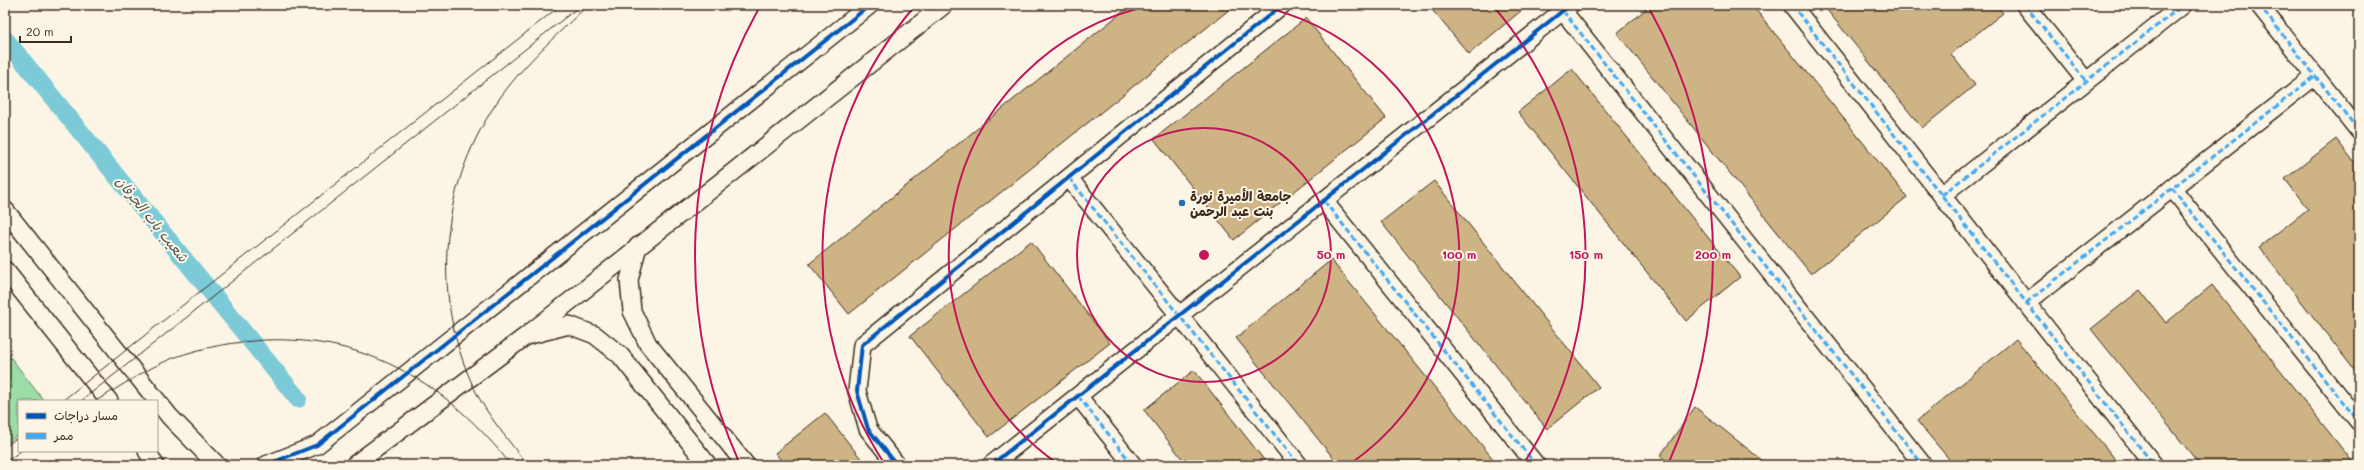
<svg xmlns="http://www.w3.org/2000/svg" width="2364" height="470" font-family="Mali,'Playpen Sans Arabic',sans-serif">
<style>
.green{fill:#9bdca7;stroke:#6b8362}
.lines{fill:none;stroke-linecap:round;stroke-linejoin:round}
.canal{stroke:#7bcad7;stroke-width:18}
.building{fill:#ceb484;stroke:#3b2a1e}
.minor-casing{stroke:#3b2a1e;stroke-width:20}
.minor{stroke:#fcf5e5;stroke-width:17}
.tram{stroke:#3b2a1e;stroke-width:1}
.quiet{stroke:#3fa9f5;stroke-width:3;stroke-dasharray:6 3;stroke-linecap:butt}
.cycleway-casing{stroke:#fcf5e5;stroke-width:6}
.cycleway{stroke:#0057b8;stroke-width:4}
.ring{fill:none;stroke:#c2185b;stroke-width:2}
.poi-dot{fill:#1f6fb2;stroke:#fcf5e5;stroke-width:1.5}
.labels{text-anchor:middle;stroke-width:4;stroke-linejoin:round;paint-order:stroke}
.poi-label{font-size:13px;font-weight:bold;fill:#3b2a1e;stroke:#fcf5e5;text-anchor:start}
.water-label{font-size:14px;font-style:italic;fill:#4e5a56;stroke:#fcf5e5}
.centre{fill:#c2185b;stroke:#fcf5e5;stroke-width:2}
.ring-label{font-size:12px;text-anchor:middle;font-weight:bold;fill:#c2185b;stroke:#fcf5e5;stroke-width:4;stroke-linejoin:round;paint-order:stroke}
</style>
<rect width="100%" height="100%" fill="#fcf5e5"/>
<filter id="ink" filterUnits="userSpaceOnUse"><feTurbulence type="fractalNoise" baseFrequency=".025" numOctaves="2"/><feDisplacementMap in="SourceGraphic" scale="8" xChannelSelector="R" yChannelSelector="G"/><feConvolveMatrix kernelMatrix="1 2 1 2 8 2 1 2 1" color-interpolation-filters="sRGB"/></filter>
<g filter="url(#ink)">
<path class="green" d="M5,350L44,401H19V434L5,444Z"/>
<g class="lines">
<path class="canal" d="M5,39L298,399"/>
</g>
<path class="building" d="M1131,5H1235L849,314L809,264Z
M1428,5H1528L1469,54Z
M1651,5H1752L1907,197L1811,274L1617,33Z
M1823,5H1996L2003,13L1951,54L1975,85L1922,128Z
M1306,18L1386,118L1234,240L1154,139Z
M1572,69L1740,277L1686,321L1518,112Z
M2336,139L2359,168V376L2259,247L2308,209L2285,179Z
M1434,181L1599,387L1547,429L1381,222Z
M1031,241L1110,343L989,437L910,336Z
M1331,260L1498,465H1339L1236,338Z
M2212,285L2355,465H2200L2091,329L2140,290L2166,323Z
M2016,339L2120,465H1954L1917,421Z
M1194,370L1268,465H1187L1144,410Z
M1695,407L1768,465H1674L1660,456Z
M825,413L866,465H785L775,453Z"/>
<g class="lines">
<defs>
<path id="minor" d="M1792,5L2154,465
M2025,5L2086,81
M2259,5L2359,131
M1563,11L1923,465
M1069,178L1299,465
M2172,188L2359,422
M1942,195L2183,5
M1324,201L1536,465
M5,210L170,417L217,465
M638,246L629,280L632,311L648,344L746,465
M5,270L109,401
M2026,303L2315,76
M530,335L569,325L595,335L620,355L708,465
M1078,396L1133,465
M147,451L155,465
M266,465L317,445L870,5
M354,465L526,336L944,5
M897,465L868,429L857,391L862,345L1282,5
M991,465L1570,5"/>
</defs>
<use href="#minor" class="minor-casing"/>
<use href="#minor" class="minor"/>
<path class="tram" d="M62,401L561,5
M81,401L581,5
M96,401C121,386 146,369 173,358C203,347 234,342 265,340C370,336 448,385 511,465
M5,447L19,436
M5,462L21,451
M527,465C509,440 487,416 474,388C429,292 440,181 502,95C526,62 559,33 588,5"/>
<path class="quiet" d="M1792,5L2154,465
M2025,5L2086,81
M2259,5L2359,131
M1563,11L1923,465
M1069,178L1299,465
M2172,188L2359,422
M1942,195L2183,5
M1324,201L1536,465
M2026,303L2315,76
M1078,396L1133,465"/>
<defs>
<path id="cycleway" d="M266,465L317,445L870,5
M897,465L868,429L857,391L862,345L1282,5
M991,465L1570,5"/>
</defs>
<use href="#cycleway" class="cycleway-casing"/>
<use href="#cycleway" class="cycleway"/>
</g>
</g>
<g class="ring">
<circle cx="1204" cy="255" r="127"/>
<path d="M1058 464A255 255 0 0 1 1153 5M1255 5A255 255 0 0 1 1350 464"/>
<path d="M884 463A382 382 0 0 1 914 7M1494 7A382 382 0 0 1 1524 463"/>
<path d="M739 462A509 509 0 0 1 759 8M1649 8A509 509 0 0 1 1669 462"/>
</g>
<circle class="poi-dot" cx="1182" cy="203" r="4"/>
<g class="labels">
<g class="poi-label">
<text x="1190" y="201">جامعة الأميرة نورة<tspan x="1190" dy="15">بنت عبد الرحمن</tspan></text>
</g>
<g class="water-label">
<text transform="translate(152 219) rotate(51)" y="5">شعيب باب الجرفان</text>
</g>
</g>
<circle cx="1204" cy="255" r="6" class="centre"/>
<g class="ring-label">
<text x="1331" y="259">50 m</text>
<text x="1459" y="259">100 m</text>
<text x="1586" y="259">150 m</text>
<text x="1713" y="259">200 m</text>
</g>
<rect width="2364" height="470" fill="none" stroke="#fcf5e5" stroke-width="20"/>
<rect x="10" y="10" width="2344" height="450" fill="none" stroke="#3b2a1e" stroke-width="1.5" filter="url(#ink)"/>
<rect x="18" y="400" width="140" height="52" fill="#fcf5e5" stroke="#afa495"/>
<rect x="26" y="413" width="20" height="6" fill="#0057b8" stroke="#afa495"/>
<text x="54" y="420" font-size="12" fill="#3b2a1e">مسار دراجات</text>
<rect x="26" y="433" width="20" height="6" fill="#3fa9f5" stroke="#afa495"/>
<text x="54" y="440" font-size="12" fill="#3b2a1e">ممر</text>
<path d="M20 36v6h51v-6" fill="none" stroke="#3b2a1e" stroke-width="2"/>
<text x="26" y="36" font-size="12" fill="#3b2a1e" stroke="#fcf5e5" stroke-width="3" paint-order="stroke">20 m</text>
</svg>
